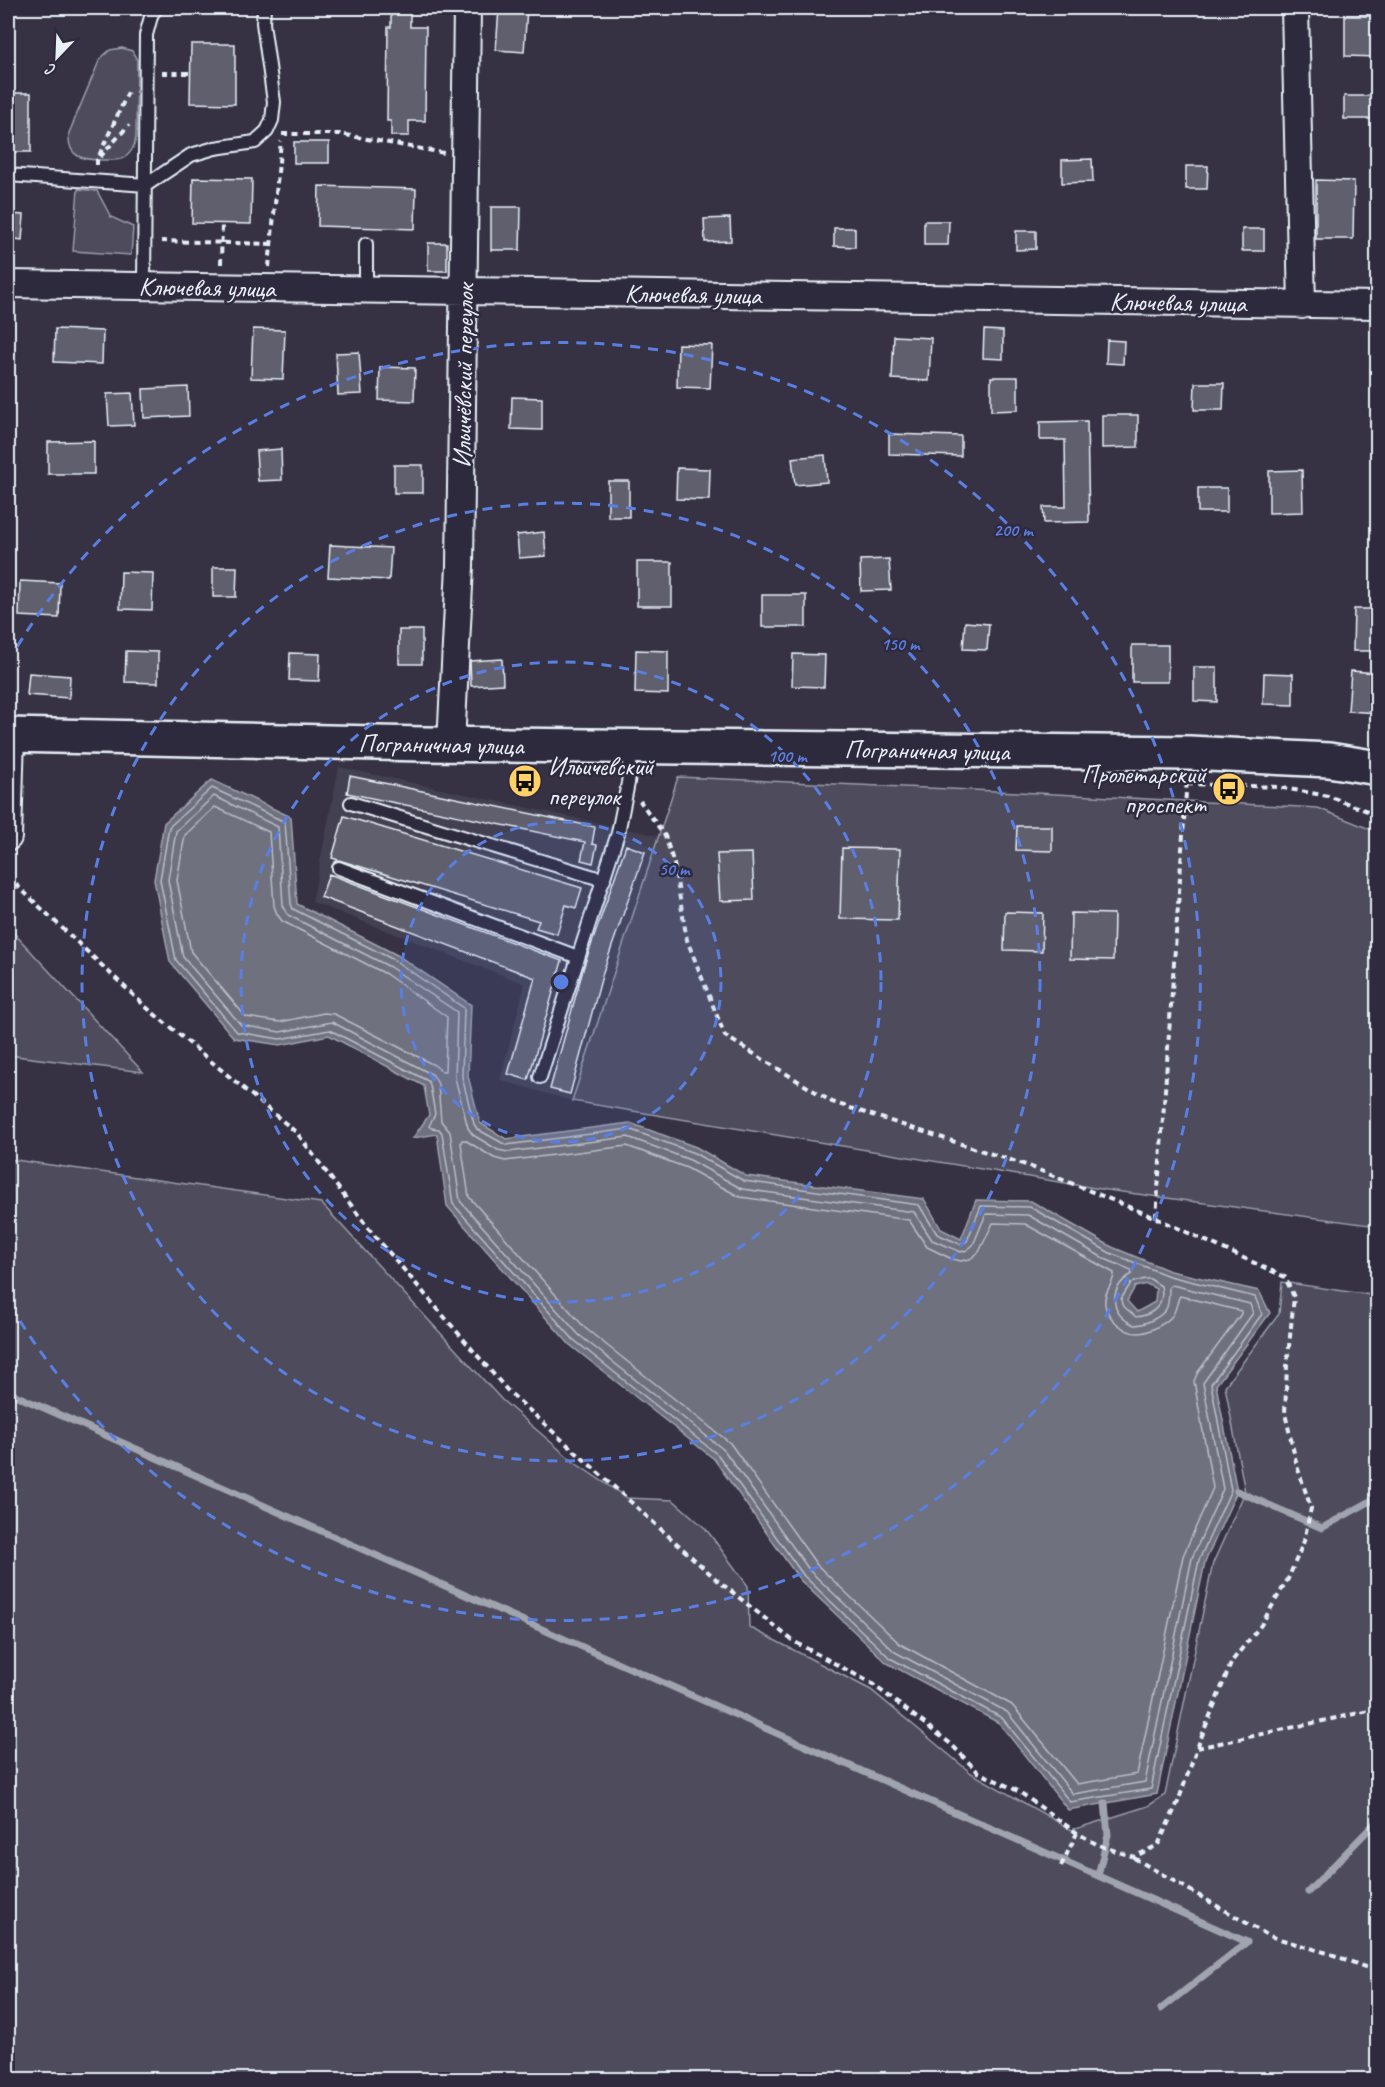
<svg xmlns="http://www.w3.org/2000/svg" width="1385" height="2087" font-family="Caveat,sans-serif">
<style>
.built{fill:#433f51}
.green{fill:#4d4b5c;stroke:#9a9eaa;stroke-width:1.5}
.water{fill:#70717f;stroke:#a0a4af;stroke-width:1.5;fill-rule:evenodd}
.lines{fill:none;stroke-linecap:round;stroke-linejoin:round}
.shore{stroke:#b8bec8;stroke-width:1.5}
.stream{stroke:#a0a4af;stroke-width:7}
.building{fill:#605e6e;stroke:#e8f1f8;stroke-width:1.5}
.service-casing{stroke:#e8f1f8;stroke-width:16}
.minor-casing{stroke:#e8f1f8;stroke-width:30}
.secondary-casing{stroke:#e8f1f8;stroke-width:38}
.path{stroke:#e8f1f8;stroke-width:4;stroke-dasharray:6 4.5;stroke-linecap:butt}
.service{stroke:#2f2a3d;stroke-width:12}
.minor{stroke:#2f2a3d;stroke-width:26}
.secondary{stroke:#2f2a3d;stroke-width:33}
.ring{fill:none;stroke:#5a7fe2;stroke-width:3;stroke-dasharray:10 8}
.labels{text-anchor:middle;stroke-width:5;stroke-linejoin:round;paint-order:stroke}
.street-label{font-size:26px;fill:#e8f1f8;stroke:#2f2a3d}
.poi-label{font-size:26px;fill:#e8f1f8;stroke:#2f2a3d;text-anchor:start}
.centre{fill:#5a7fe2;stroke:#2f2a3d;stroke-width:3}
.ring-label{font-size:18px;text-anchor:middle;font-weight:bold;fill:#5a7fe2;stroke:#2f2a3d;stroke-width:5;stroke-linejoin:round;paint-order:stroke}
</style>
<rect width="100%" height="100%" fill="#363244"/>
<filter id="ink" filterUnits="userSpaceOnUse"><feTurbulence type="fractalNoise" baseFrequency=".0167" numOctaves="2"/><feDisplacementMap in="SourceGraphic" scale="12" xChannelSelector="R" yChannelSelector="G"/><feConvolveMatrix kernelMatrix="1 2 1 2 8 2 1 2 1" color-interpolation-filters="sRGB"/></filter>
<g filter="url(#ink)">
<path class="built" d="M339,767L659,836L572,1101L500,1080L525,984L312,902Z"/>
<path class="green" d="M122,48L132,51L137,60L136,137C135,145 133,152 125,157C118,161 110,160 102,160C82,160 67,157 69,133L100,59L110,50Z
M78,189L97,191L111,217L133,227L131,255L73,251Z
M678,777L1018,792L1318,808L1377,832V1226L1107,1190L572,1101Z
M11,930L143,1072L8,1055V933Z
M8,1159L321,1203L502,1400L575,1463L627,1498L673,1500L706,1529L748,1586L749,1627L871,1690L971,1773L1072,1830L1148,1806L1165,1795L1213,1563L1245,1492L1225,1386L1279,1314L1282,1282L1377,1296V2079H8Z"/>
<path class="water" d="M212,780L291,817L297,904L397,955L471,1005L468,1076L480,1123L506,1139L630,1123L696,1147L746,1176L924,1199L941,1229L961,1239L976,1200L1031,1201L1112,1247L1170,1271L1259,1291L1270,1313L1216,1385L1237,1491L1205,1562L1157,1794L1068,1810L999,1723L887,1663L800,1580L714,1459L570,1345L447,1206L437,1134L413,1138L429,1115L424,1086L329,1035L280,1045L234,1038L170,962L154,880L164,823ZM1147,1284L1156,1289L1155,1302L1137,1312L1127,1301L1135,1287Z"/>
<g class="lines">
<path class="shore" d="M212,788L285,822L291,904L293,909L394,960L464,1008L462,1077L474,1124L477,1129L506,1145L629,1129L694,1153L744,1181L919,1205L937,1234L960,1244L967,1241L981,1206L1030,1207L1110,1253L1169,1276L1255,1297L1262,1314L1211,1384L1231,1490L1199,1560L1151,1789L1070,1802L1002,1718L890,1658L804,1576L718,1455L574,1340L453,1204L442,1133L439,1129L431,1128L429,1126L435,1114L430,1085L428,1081L330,1030L280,1039L237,1032L176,960L160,880L169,827Z
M214,796L278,827L283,905L288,915L390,967L457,1012L455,1078L468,1128L473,1135L498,1150L508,1152L628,1137L690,1160L742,1189L914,1212L932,1240L961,1252L967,1250L973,1245L986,1214L1028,1215L1105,1259L1131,1270L1132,1274C1109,1288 1108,1313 1134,1325C1144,1325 1163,1317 1167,1307C1169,1301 1169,1293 1169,1287L1172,1285L1250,1304L1253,1313L1203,1383L1223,1489L1192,1558L1145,1782L1073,1794L1007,1712L895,1652L810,1571L724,1450L579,1335L460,1201L450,1132L441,1121L438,1084L433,1075L332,1022L280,1032L241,1025L183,957L168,880L176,831Z
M215,807L269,832L274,906L277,914L282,921L386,974L447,1017L445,1071H442L434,1065L334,1014L324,1013L280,1022L246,1017L191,952L177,880L185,835Z
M462,1140H465L494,1158L505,1161L627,1146L687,1168L740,1197L909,1220L927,1247L952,1259L961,1261L970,1259L979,1252L993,1223L1025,1224L1114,1273C1115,1283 1103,1291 1105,1304C1105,1310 1109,1315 1113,1320C1127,1334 1138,1337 1155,1328C1161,1325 1167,1322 1171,1317C1177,1311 1176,1302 1180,1296L1241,1311V1314L1198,1372L1194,1381L1213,1488L1183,1556L1137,1774L1077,1784L1012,1705L900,1644L817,1565L730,1443L585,1328L469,1197L461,1143Z
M1145,1279H1150L1161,1286C1165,1304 1154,1315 1136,1317L1122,1305L1121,1299L1131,1283Z"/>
<path class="stream" d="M8,1392L1247,1942L1161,2009
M1237,1491L1322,1528L1378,1497
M1098,1875L1108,1835L1105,1803
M1308,1892L1378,1820"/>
</g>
<path class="building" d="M499,8H527L524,52L496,50Z
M391,11H410V27H426L425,121H409V136H391V121H387L388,27H391Z
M1345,16H1378V57L1345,56Z
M191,44H235V104L190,103Z
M8,93H31V152H8Z
M1344,96H1375V119H1344Z
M294,142H329V163H294Z
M1092,159L1093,182L1062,183V160Z
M1186,166H1208L1207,189H1186Z
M193,178L252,179L251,224L192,223Z
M1316,180L1354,181L1353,239H1316Z
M319,186L416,189L415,229L318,226Z
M491,207H521L520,250H491Z
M8,214L24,215L22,240L8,238Z
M730,218L731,241L705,242L704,219Z
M924,221H949L948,245H924Z
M834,228H855V247L834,246Z
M1242,229H1264V251H1242Z
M1016,231H1036V249L1016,250Z
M428,243H447V271H428Z
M55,329L103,331L102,364L54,362Z
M253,329L285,330L283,379L251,378Z
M984,330L1003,331V359L983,358Z
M894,336L931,338L929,381L892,379Z
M1107,340L1124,341L1123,364L1106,363Z
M678,344L712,345L710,388L677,387Z
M359,352L362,394L338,395L336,353Z
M380,367L415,368L414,401L379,400Z
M991,377H1018V410L991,411Z
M1195,383H1224L1223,410H1194Z
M188,387L189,416L144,418L143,389Z
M132,393L134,425L109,426L107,394Z
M512,397L542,398V430L511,429Z
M1102,415H1138V447L1102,448Z
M1087,421L1089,522L1044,523L1043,507H1066L1065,440H1040V422Z
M889,434L961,436V456L889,454Z
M94,441V474H48V442Z
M281,449L282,480L258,481L256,451Z
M825,455L827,482L795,485L792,458Z
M394,465H423V493H394Z
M677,468L710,469L709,500L676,499Z
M1302,470L1303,512L1269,513V471Z
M608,481H629V517H608Z
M1198,488H1227V512H1198Z
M544,532L546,556L519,558L517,535Z
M330,545L391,548L389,580L328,577Z
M889,559L891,590L861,591L860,560Z
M637,562H672V606H637Z
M213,567H237L236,597H213Z
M121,572L153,573L152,610L120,609Z
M20,581L60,583L59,618L19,616Z
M762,595H806V627H762Z
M1354,609H1378V651H1353Z
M965,622L989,624L987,650L963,649Z
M399,630H422V664H399Z
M1132,645H1168V682H1132Z
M636,650L668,651V694L635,693Z
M126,651L158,652V683L125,682Z
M290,653L320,654L319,681L289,680Z
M793,654L825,655L824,687L792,686Z
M502,659L503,684L471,686L470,661Z
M1194,667H1217V702L1194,701Z
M1351,671L1378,673V713L1348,711Z
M29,673L70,676L69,698L27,695Z
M1264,673L1293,674V705L1263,704Z
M350,776L595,827L592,844L597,845L593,863L581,860L585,842L347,793Z
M344,816L582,888L576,908L566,905L557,934L536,928L539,921L332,858Z
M1017,826H1052V851L1016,850Z
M626,845L645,852L603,972L570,1094L550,1089L584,966Z
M842,848L900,849L898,920L840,919Z
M752,853L754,900L720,901L717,854Z
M329,874L562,961L528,1080L508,1074L535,978L321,897Z
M1005,912L1043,913L1042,951L1004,950Z
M1071,913L1114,914L1113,960L1070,959Z"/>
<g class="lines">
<defs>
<path id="service" d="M8,175L146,185L191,155L215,148L255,142L267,131L272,120L274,102L263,23L264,8
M144,286L146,35L152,13L157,8
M366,289V244
M351,803L604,880
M339,868L578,957
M540,1077L618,833L628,783L632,747"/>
<path id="minor" d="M1295,8L1302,305
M8,284L1378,305
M451,744L460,566L467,8
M8,837L11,735"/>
<path id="secondary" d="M8,735L424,744L1189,753L1329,760L1378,768"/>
</defs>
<use href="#service" class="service-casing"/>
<use href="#minor" class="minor-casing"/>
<use href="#secondary" class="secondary-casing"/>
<path class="path" d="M162,73H190
M282,134H340L444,153
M100,157L129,125
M97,165V160L128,92
M161,241L271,244
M221,264L222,223
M269,267L281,141
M1187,784L1278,787L1328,796L1378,815
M8,877L146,1007L297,1133L369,1229L507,1390L716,1579L793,1641L871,1683L951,1744L978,1772L1018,1791L1077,1833L1098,1845L1134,1857L1158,1845L1178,1802L1197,1748L1232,1661L1261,1625L1288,1579L1304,1541L1311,1508L1297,1466L1285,1413L1287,1366L1294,1297L1285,1277L1156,1218L1029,1166L832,1102L725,1036L687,940L674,864L665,836L640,801
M1156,1218L1187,778
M1197,1748L1378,1709
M1134,1858L1269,1936L1331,1954L1378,1972
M1061,1866L1077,1833"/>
<use href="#service" class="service"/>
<use href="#minor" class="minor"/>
<use href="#secondary" class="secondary"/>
</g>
</g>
<circle cx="561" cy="982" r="160" fill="#5a7fe2" fill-opacity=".12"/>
<g class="ring">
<circle cx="561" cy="982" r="160"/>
<circle cx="561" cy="982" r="320"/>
<circle cx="561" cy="982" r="479"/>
<path d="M8 662A639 639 0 1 1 8 1301"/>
</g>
<defs>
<symbol id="bus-disc" viewBox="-11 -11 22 22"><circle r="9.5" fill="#ffd166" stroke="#2f2a3d"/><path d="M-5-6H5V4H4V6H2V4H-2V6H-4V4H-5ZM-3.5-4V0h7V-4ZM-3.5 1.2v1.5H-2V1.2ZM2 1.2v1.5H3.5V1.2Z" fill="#111"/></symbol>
</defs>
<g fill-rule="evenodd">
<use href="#bus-disc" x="506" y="762" width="38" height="38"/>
<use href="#bus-disc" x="1210" y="770" width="38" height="38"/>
</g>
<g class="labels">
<g class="street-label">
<text transform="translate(207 287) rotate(1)" y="9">Ключевая улица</text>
<text transform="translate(693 294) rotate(1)" y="9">Ключевая улица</text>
<text transform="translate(1178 302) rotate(1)" y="9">Ключевая улица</text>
<text transform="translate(463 376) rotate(-89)" y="9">Ильичёвский переулок</text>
<text transform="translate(441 744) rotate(1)" y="9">Пограничная улица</text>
<text transform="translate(927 750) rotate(1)" y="9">Пограничная улица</text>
</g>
<g class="poi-label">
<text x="548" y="775">Ильичевский<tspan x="548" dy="30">переулок</tspan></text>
<text x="1206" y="783" text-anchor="end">Пролетарский<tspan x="1206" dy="30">проспект</tspan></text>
</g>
</g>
<circle cx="561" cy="982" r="9" class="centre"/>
<g class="ring-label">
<text x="1013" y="536">200 m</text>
<text x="900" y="650">150 m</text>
<text x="787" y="762">100 m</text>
<text x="674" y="875">50 m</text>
</g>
<rect width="1385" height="2087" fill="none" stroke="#2f2a3d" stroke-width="30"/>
<rect x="15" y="15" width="1355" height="2057" fill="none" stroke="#e8f1f8" stroke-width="2" filter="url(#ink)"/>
<g transform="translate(57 57) rotate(203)" stroke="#2f2a3d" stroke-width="4.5" paint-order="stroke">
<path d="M0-4.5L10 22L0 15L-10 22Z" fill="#e8f1f8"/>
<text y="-9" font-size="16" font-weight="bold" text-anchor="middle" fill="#e8f1f8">С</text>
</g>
</svg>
